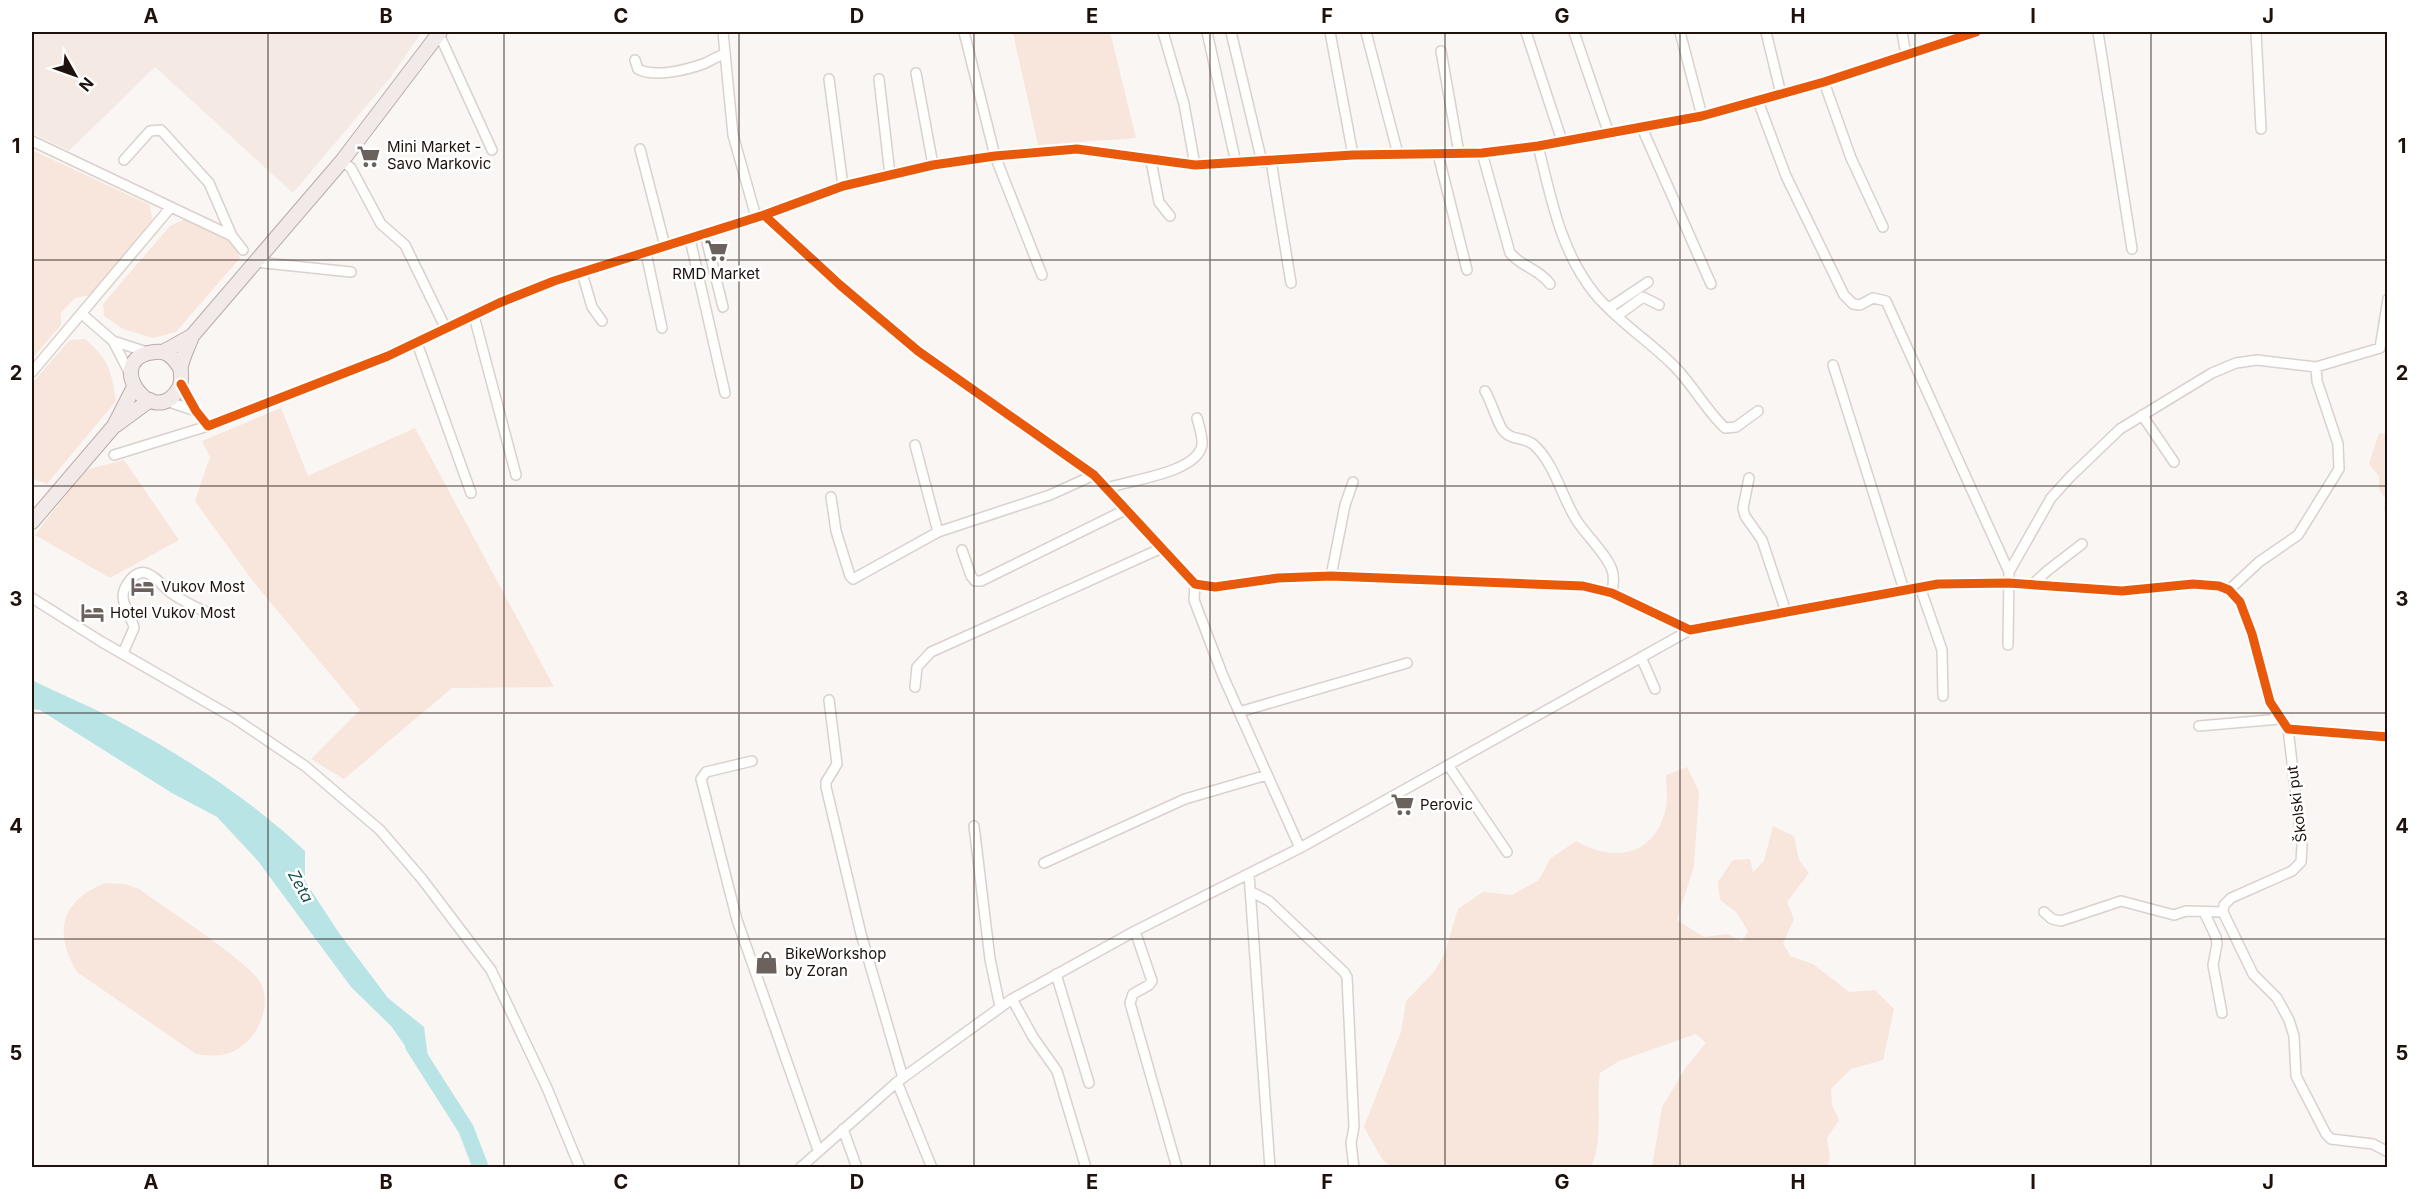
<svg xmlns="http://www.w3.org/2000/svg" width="2419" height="1199" font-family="Inter,sans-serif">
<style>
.built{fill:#f5e9e4}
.green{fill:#f8e5dc}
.water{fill:#b9e4e5}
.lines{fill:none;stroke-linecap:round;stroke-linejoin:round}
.river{stroke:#b9e4e5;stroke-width:16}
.street-casing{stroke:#dad1cc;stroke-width:12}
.primary-casing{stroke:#baaba9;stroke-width:16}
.street{stroke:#fefefd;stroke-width:9}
.primary{stroke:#f2eae9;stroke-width:14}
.cycleway-casing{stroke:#fff;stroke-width:13}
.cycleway{stroke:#e8590c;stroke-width:9}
.grid{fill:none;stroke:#1f120c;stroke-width:1.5;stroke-opacity:0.55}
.labels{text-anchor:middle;stroke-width:5;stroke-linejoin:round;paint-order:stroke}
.poi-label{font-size:15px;fill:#1f120c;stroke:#fff;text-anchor:start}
.street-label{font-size:15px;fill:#1f120c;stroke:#fff}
.water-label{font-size:16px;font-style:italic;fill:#174e50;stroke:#fff}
.neatline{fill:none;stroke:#1f120c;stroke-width:2}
.grid-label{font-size:20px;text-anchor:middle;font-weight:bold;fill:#1f120c}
</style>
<rect width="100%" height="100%" fill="#faf6f4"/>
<path class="built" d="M32,32H422L390,78L293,193L155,67L69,151L32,133Z"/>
<path class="green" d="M1017,32H1110L1136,138L1038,145L1013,33Z
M32,150L150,205L152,220L90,295L75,298L61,313V325L32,359Z
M185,219L231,240L240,258L176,332L153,338L123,329L104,316L103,304L170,226Z
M85,339C109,360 111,370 116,401L47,484L32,478V383L70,340Z
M281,408L308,476L415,428L554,687L452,688L344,779L311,759L360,710L252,580L195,501L210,457L202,441Z
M2379,433L2387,434V512L2384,510L2385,498L2379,490V476L2369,464Z
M124,460L179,540L110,578L35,535L85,470Z
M1687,767L1699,792L1694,866L1677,920L1704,937L1727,934L1742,942L1748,931L1736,912L1720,900L1718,882L1733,860L1750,859L1753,872L1764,861L1773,826L1794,836L1799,860L1809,873L1787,902L1794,919L1783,943L1790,956L1813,964L1849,992L1875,990L1894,1009L1883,1060L1851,1069L1831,1089L1832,1105L1839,1120L1827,1138L1830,1158L1827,1167H1652L1662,1107L1686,1067L1706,1043L1696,1034L1619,1061L1600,1073C1596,1098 1604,1148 1590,1167H1391L1382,1159L1364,1127L1401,1032L1406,1001L1434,972L1444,955L1458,909L1483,892L1512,895L1539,880L1550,859L1576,841C1615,863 1655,856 1666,808C1668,798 1666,786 1666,775Z
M105,883L125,884L139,889C163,907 251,962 261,984C269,1001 263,1021 253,1035C237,1055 220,1058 196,1054L77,972C53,932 61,901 105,883Z"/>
<path class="water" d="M32,680C60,694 90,706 118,721C185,757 250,799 305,851V881L339,933L388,998L424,1027L428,1058L426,1064L420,1067L391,1026L351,987L258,861L217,817L172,793L40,710L32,709Z"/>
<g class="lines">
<path class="river" d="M413,1046L466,1129L481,1168"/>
<defs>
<path id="street" d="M723,32L733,135L756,217
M964,32L995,156L1042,275
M1163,32L1184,104L1195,165
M1207,32L1236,163
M1231,32L1262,162
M1330,32L1353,155
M1366,32L1398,154
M1526,32L1562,141
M1574,32L1609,134
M1680,32L1702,116
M1766,32L1781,94
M1902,32L1906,55
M2098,32L2132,249
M2256,32L2261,129
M439,34L492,150
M1441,51L1459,153
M635,60L638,69C654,78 686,70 703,64C711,61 717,56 725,54
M916,73L933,165
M829,79L843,186
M879,79L890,175
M1824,82L1851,158L1883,227
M1758,101L1786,176L1844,295L1853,304L1860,305L1873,298L1886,301L2009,572
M1642,128L1711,284
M32,141L232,236L243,250
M1538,146C1551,197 1560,251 1595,294C1618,322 1651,342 1676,368C1694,387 1706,410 1725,428L1736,427L1758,411
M640,149L665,246
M1482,153L1510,253C1522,267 1539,269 1550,284
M1438,154L1467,270
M124,160L150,131L161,130L209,183L232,236
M342,161L351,168L381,224L405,245L446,329
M1151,161L1159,202L1170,216
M1271,161L1291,283
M764,215L840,285L918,351L1094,475L1195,584L1215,587L1278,578L1331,576L1583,586L1612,593L1690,630L1938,584L2008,583L2122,591L2193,584L2219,586L2229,590L2240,602L2252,634L2270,702L2288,729L2388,737
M705,234L723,307
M690,239L725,393
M646,253L662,328
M255,262L351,272
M582,273L592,307L602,321
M1609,308L1648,282
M82,314L113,341L130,374
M474,316L516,475
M1617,316L1643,297L1659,305
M113,341L150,353
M417,343L471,493
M1833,365L1904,590
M32,372L171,207
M181,384L196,411L208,426L388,356L499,303L554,281L764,215L843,186L933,165L995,156L1077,149L1195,165L1353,155L1482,153L1538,146L1702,116L1824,82L1976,32
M1485,391C1492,403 1495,417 1502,429C1511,442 1524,436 1534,445C1555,464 1562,498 1577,521C1587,536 1607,555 1612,570C1615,578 1613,585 1612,593
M166,401L196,411
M2142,415L2174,462
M915,445L938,532
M114,455L208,426
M1749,478L1743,508L1745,516L1762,540L1786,612
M1107,488C1130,480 1197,473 1202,445C1203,437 1199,426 1197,418
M831,497L836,531L850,576L853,579L938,532L1050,495L1094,475
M962,550L971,576L975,581H981L1127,509
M1331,576L1345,505L1353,482
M1195,584L1194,600L1223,676L1300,848
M2033,584L2047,571L2082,544
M1920,587L1942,650L1943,696
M2229,590L2259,562L2298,535L2339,469L2338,444L2317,381L2316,367
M32,598L102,642L234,718L305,766L380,830L422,879L491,970L547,1088L580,1168
M2008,645L2009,572L2051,498L2070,477L2120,429L2212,373L2236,363L2257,360L2316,367L2380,348L2388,299
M123,653L134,628C132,617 124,609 123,597C123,587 134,570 146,573C157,576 162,587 171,593C183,601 195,607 208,613
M1641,657L1655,689
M915,687L917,667L931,652L1162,548
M829,700L837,764L826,782V787L861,934L903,1078
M1239,712L1407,663
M2199,726L2280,719
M2288,729L2302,845L2301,862L2292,871L2231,898L2224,905L2223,912L2253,974L2277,998L2289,1020L2294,1036L2296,1076L2326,1134L2331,1139L2373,1144L2388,1152
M752,761L706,772L701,779L737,920L818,1150
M1448,765L1507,852
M974,826L990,959L1000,1007
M1044,863L1185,799L1267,775
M1249,874L1270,1168
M1250,891L1269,901L1344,972L1347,977L1354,1127L1351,1143L1354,1168
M2044,912L2052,919L2061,921L2121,901L2174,915L2186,911L2223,912
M2204,912L2216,937L2217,944L2213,965L2222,1013
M1135,931L1152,981L1149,985L1133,994L1130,1003L1177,1168
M1056,974L1089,1083
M1012,999L1033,1037L1057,1071L1086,1168
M897,1082L932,1168
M843,1129L857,1168
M800,1168L897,1082L1012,999L1135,931L1300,848L1690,630"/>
<path id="primary" d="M163,352L192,336
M180,368C174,358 167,350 155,352C100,357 153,434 179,388C183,381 180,373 181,366C183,356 189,345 192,336L342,161L440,32
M116,425L150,400
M32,522L114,426L134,387"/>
</defs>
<use href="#street" class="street-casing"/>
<use href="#primary" class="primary-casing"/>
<use href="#street" class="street"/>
<use href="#primary" class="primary"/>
<defs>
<path id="cycleway" d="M764,215L840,285L918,351L1094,475L1195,584L1215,587L1278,578L1331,576L1583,586L1612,593L1690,630L1938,584L2008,583L2122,591L2193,584L2219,586L2229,590L2240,602L2252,634L2270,702L2288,729L2388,737
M181,384L196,411L208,426L388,356L499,303L554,281L764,215L843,186L933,165L995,156L1077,149L1195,165L1353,155L1482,153L1538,146L1702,116L1824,82L1976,32"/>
</defs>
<use href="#cycleway" class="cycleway-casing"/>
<use href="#cycleway" class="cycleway"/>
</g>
<path class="grid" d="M268,32V1168M504,32V1168M739,32V1168M974,32V1168M1210,32V1168M1445,32V1168M1680,32V1168M1915,32V1168M2151,32V1168M32,260H2388M32,486H2388M32,713H2388M32,939H2388"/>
<defs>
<symbol id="supermarket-bare" viewBox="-9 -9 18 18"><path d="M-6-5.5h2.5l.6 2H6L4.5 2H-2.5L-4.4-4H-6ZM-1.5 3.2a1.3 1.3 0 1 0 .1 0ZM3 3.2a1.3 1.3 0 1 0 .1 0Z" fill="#6c625d" stroke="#fff" stroke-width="2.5" paint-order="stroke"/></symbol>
<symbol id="hotel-bare" viewBox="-9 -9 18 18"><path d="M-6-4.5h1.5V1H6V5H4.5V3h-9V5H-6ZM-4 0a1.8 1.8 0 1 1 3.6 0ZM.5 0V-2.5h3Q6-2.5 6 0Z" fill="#6c625d" stroke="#fff" stroke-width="2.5" paint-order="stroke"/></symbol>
<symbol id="shop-bare" viewBox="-9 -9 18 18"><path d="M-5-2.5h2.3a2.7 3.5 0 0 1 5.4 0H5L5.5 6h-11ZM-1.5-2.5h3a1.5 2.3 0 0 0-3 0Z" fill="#6c625d" stroke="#fff" stroke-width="2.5" paint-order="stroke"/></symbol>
</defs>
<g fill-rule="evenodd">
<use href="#supermarket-bare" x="352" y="140" width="33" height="33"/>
<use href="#supermarket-bare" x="700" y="234" width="33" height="33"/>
<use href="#hotel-bare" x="126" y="570" width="33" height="33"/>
<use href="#hotel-bare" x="76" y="596" width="33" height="33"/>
<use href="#supermarket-bare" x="1386" y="788" width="33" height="33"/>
<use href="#shop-bare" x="750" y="946" width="33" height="33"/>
</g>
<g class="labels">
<g class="poi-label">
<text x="387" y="152">Mini Market -<tspan x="387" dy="17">Savo Markovic</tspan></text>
<text x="716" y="279" text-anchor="middle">RMD Market</text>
<text x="161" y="592">Vukov Most</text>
<text x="110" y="618">Hotel Vukov Most</text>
<text x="1420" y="810">Perovic</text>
<text x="785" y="959">BikeWorkshop<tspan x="785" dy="17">by Zoran</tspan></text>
</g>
<g class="street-label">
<text transform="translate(2297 804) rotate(-97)" y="5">Školski put</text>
</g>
<g class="water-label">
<text transform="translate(301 886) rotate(61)" y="6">Zeta</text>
</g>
</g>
<rect width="2419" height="1199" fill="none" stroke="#ffffff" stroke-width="66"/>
<g transform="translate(75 75) rotate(130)" stroke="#ffffff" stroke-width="4.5" paint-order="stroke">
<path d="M0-4.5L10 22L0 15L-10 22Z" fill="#1f120c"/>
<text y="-9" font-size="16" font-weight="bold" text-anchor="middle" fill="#1f120c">N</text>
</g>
<rect x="33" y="33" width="2353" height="1133" class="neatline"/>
<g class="grid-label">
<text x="151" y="23">A</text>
<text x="386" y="23">B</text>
<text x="621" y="23">C</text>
<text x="857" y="23">D</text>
<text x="1092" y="23">E</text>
<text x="1327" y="23">F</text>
<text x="1562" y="23">G</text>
<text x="1798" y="23">H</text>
<text x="2033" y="23">I</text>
<text x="2268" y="23">J</text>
<text x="16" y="153">1</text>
<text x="2402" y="153">1</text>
<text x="16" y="380">2</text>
<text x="2402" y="380">2</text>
<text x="16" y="606">3</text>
<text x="2402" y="606">3</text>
<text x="16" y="833">4</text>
<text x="2402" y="833">4</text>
<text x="16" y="1060">5</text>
<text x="2402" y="1060">5</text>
<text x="151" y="1189">A</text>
<text x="386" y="1189">B</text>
<text x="621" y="1189">C</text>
<text x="857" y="1189">D</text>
<text x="1092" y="1189">E</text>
<text x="1327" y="1189">F</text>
<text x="1562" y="1189">G</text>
<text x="1798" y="1189">H</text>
<text x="2033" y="1189">I</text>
<text x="2268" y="1189">J</text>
</g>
</svg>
